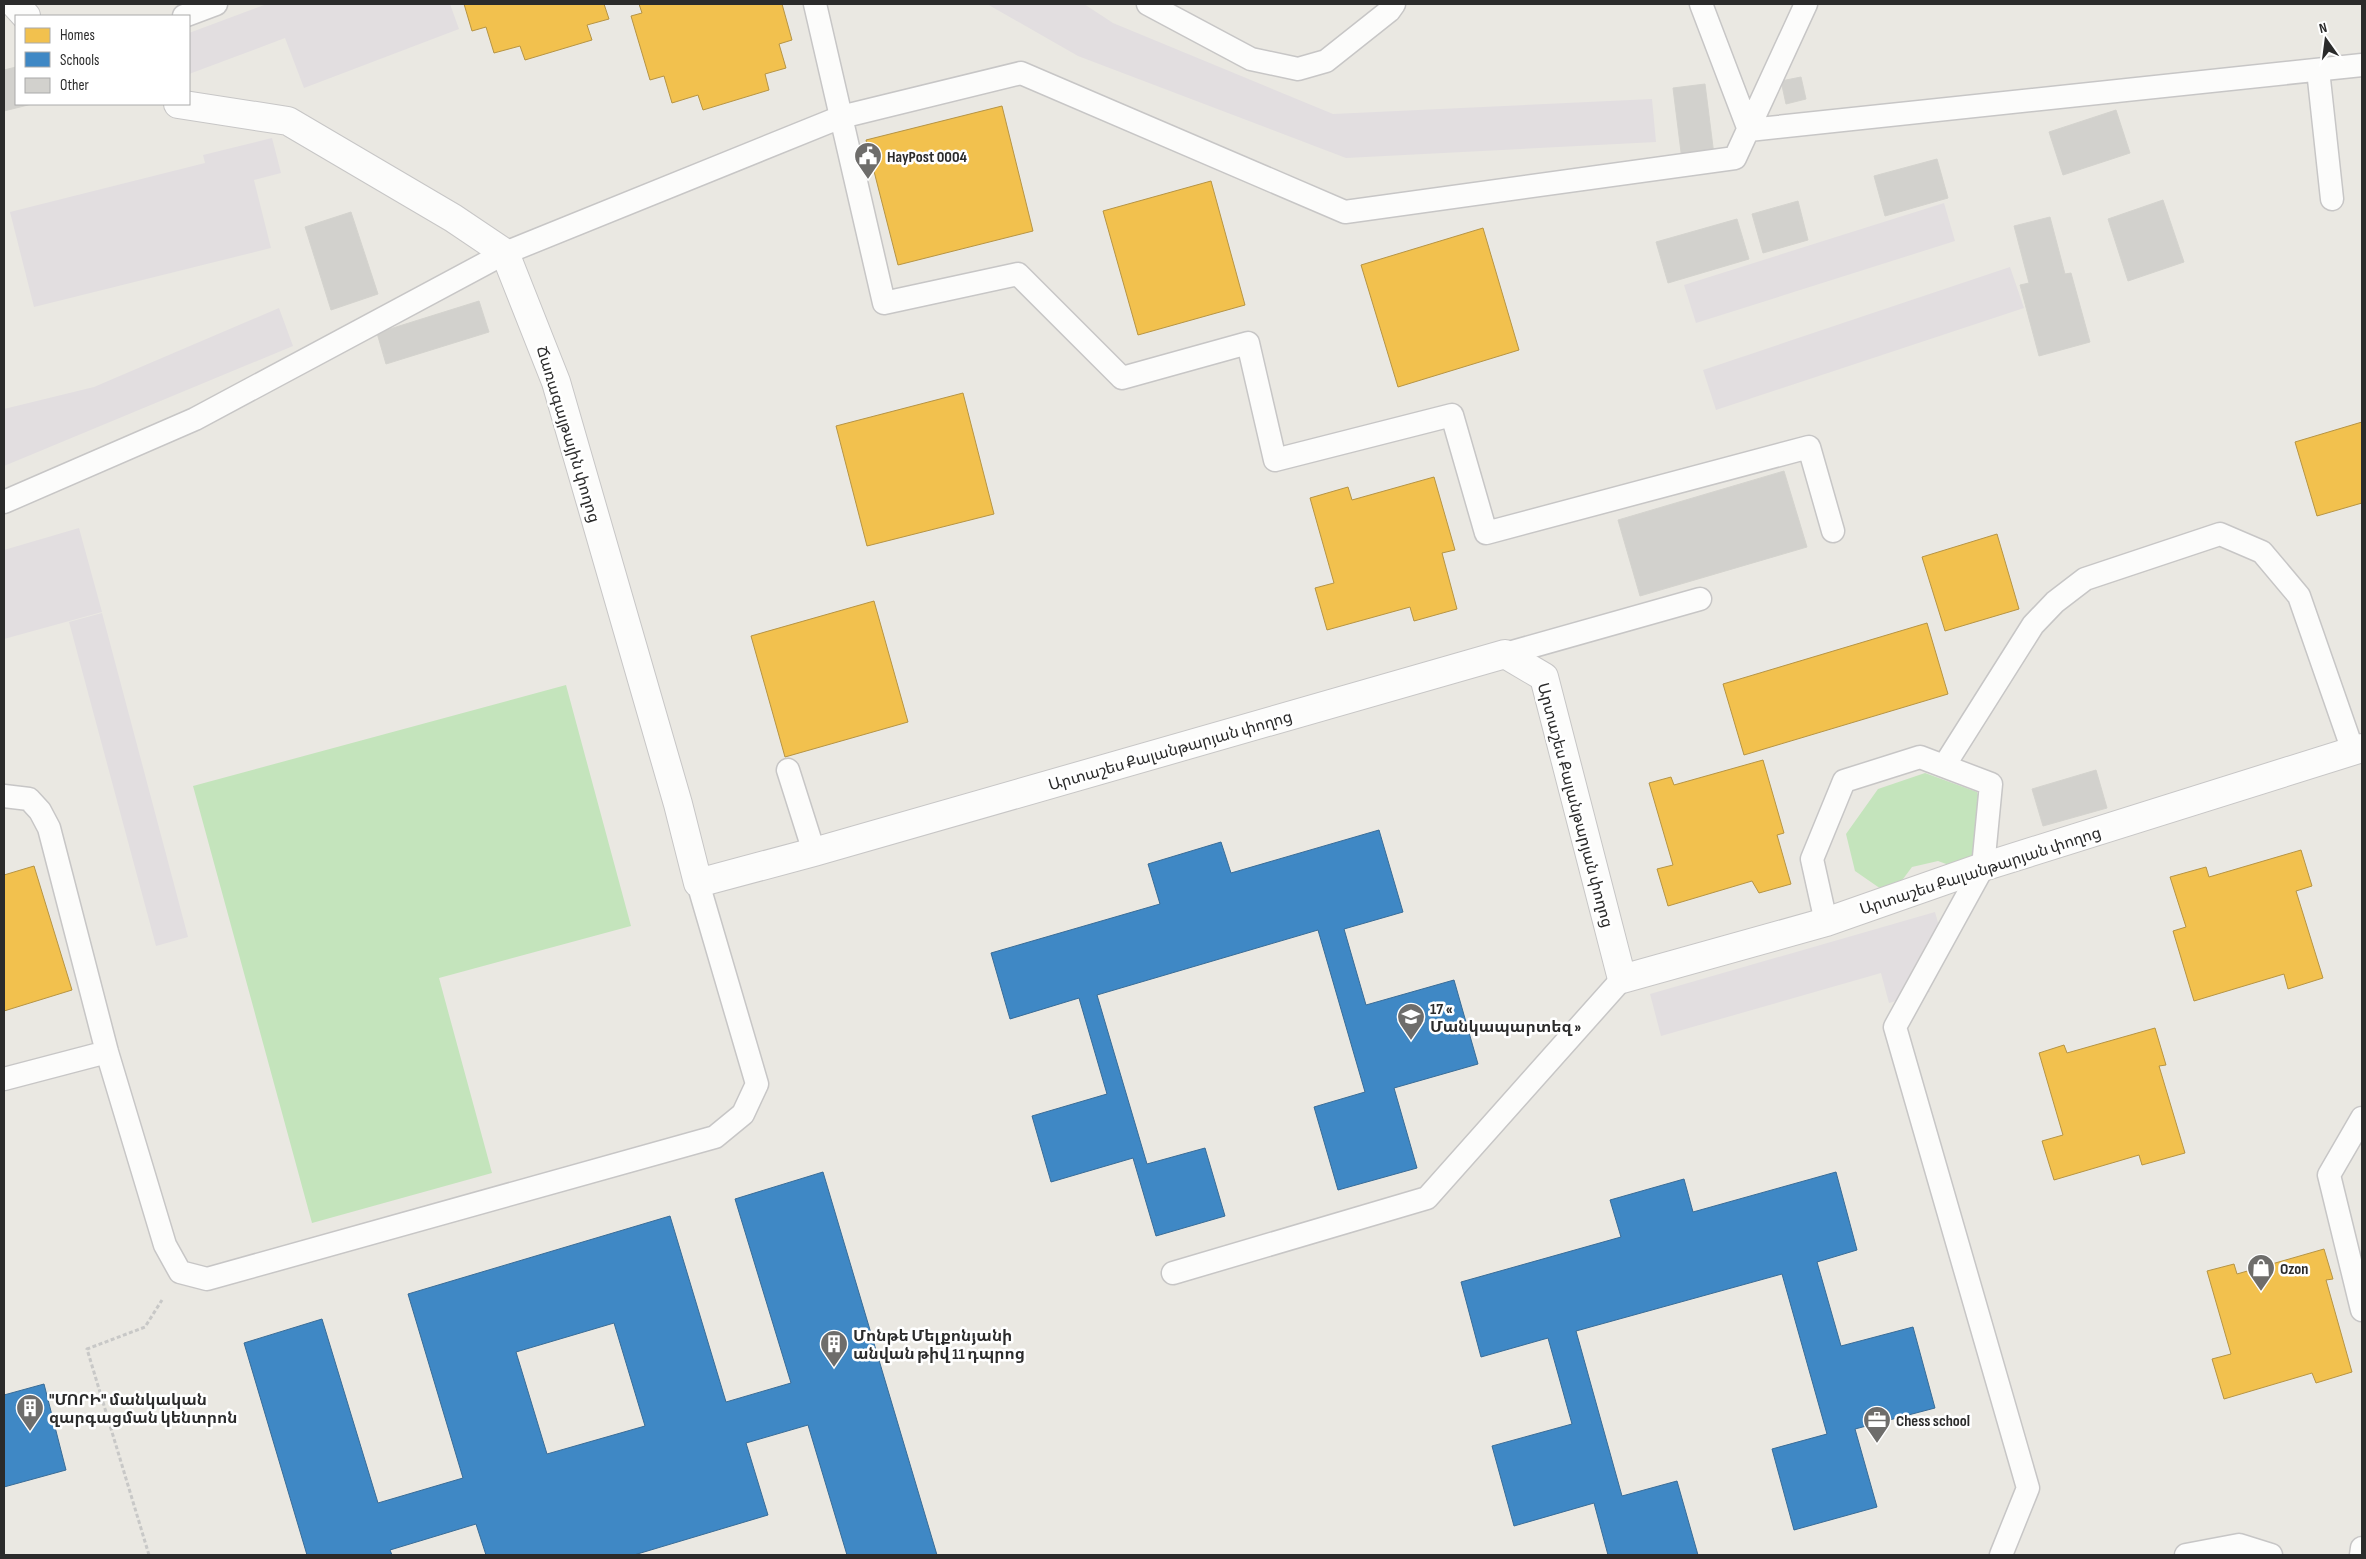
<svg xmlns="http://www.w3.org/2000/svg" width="2366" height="1559" font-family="'Sofia Sans Condensed','Noto Sans Armenian',sans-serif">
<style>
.industrial{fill:#e2dee0}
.green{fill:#c4e4bc}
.homes{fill:#f2c14e;stroke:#b69444}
.schools{fill:#3f88c5;stroke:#396c97;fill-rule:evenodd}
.building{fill:#d2d1cd;stroke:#d4d3ce}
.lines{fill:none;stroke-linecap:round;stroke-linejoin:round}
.service-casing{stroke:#c7c6c6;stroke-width:25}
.minor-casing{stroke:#c7c6c6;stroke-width:30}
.path{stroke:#c8c8c7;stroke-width:3;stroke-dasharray:4 2.5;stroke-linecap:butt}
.service{stroke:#fcfcfb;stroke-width:22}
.minor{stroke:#fcfcfb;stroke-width:28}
.labels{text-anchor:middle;stroke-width:5;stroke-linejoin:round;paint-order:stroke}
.poi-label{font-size:16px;font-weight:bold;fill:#2b2b2b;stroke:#fff;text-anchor:start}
.street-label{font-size:16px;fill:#2b2b2b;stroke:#fff}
</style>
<rect width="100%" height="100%" fill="#eae8e2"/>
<path class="industrial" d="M267,4H450L459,29L304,88L285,38L189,74V33Z
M987,4H1084L1113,23L1333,114L1652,99L1656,142L1346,158L1078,56Z
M272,138L281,173L254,180L271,248L34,307L10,212L205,163L203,155Z
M1944,203L1955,241L1696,323L1684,285Z
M2010,267L2024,308L1716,410L1703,370Z
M279,308L293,346L4,466V409L94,387Z
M79,528L102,612L4,639V550Z
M102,613L188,937L156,946L69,622Z
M1935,912L1947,955L1921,962L1930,992L1889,1003L1881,973L1661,1036L1650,994Z"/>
<path class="green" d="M566,685L631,926L439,978L492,1173L312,1223L193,786Z
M1925,773L1977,792L1988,828L1976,864L1960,869L1938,861L1912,867L1900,883L1881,889L1855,871L1846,834L1878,789Z"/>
<path class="homes" d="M464,4H604L609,19L587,25L592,40L525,60L520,46L494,53L486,27L472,31Z
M639,4H782L792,40L779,44L786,68L765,74L769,90L703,110L698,95L672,103L664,76L650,80L631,16L642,13Z
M1002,106L1033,231L898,265L866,140Z
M1211,181L1245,305L1138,335L1103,211Z
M1483,228L1519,350L1398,387L1361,265Z
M963,393L994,514L867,546L836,426Z
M2362,422V503L2317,516L2295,442Z
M1434,477L1455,550L1442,553L1457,609L1414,621L1410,607L1327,630L1315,588L1334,583L1310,498L1348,487L1352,500Z
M1997,534L2019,609L1945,631L1922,557Z
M874,601L908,722L785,757L751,636Z
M1927,623L1948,694L1744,755L1723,684Z
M1763,760L1784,833L1777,835L1791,884L1759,893L1752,881L1668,906L1657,869L1673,865L1649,783L1671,777L1674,785Z
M2301,850L2312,886L2296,891L2323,978L2288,989L2284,974L2194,1001L2173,931L2186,927L2170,877L2206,867L2209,877Z
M34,866L72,990L4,1011V875Z
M2155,1028L2166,1065L2159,1066L2185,1153L2142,1165L2139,1155L2054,1180L2042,1141L2063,1135L2039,1053L2064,1045L2067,1053Z
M2324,1249L2333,1279L2326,1280L2352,1372L2316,1383L2312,1373L2224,1399L2212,1359L2231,1354L2207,1271L2234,1264L2237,1274Z"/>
<path class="schools" d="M1379,830L1403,912L1344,929L1366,1005L1454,980L1478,1064L1394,1088L1417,1168L1338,1190L1314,1107L1365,1092L1318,930L1097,995L1147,1164L1205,1148L1225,1216L1156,1236L1133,1158L1051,1182L1032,1116L1107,1094L1079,998L1010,1019L991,953L1160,904L1148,864L1221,842L1231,873Z
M823,1172L937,1555H847L808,1425L746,1443L768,1515L634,1555H486L476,1524L390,1550L392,1555H307L244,1343L322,1319L378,1503L463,1478L408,1294L670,1216L726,1402L791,1383L735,1199ZM614,1323L645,1426L547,1454L516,1352Z
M1836,1172L1857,1250L1817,1262L1841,1346L1913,1327L1935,1408L1855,1429L1877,1507L1794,1530L1772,1449L1827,1434L1782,1274L1576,1331L1622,1496L1677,1481L1698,1555H1608L1594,1503L1514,1526L1492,1446L1572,1424L1548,1338L1481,1357L1461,1282L1621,1237L1610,1200L1684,1179L1693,1212Z
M44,1384L66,1470L4,1487V1395Z"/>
<path class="building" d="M16,67V104H32L4,111V70Z
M1801,77L1806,99L1786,104L1781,81Z
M1705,84L1714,155L1682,160L1673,88Z
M2116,110L2130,153L2063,175L2049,132Z
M1937,159L1948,198L1885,216L1874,176Z
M2163,200L2184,262L2128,281L2108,219Z
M1798,201L1808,240L1763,253L1752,214Z
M351,212L378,294L331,310L305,227Z
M2050,217L2065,274L2071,273L2090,342L2039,356L2020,285L2029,283L2014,226Z
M1737,219L1749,259L1668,283L1656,242Z
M479,301L489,332L386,364L377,333Z
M1784,471L1807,547L1640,596L1618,520Z
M2096,770L2107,808L2043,826L2032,789Z"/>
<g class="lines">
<defs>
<path id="service" d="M815,4L884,303L1018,274L1122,378L1248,343L1275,460L1452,415L1486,533L1809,447L1833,531
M1148,4L1251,59L1298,69L1326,61L1389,11L1394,4
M1701,4L1749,130
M184,16L216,4
M2318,70L2332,199
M1749,130L2362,65
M4,502L195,419L505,253L841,117L1021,73L1345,212L1735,158L1806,4
M1505,654L1700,599
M1944,766L2033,625L2055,602L2085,579L2220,534L2262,552L2299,596L2353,751
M788,770L814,852
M4,796L29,799L40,811L49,828L107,1052L165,1245L180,1272L207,1279L715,1137L743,1114L757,1084L698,883
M1826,922L1812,859L1844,781L1920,757L1991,784L1983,867L1895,1027L2028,1488L2001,1555
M4,1079L107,1052
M2362,1118L2329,1175L2362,1310
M1173,1273L1427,1198L1622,979
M2186,1555L2239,1545L2271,1555
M2361,1555L2362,1548"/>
<path id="minor" d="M15,4L26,16
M178,104L288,121L453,218L505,253L556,382L678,804L698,883L814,852L1505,654L1544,677L1622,979L1826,922L1983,867L2362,748"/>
</defs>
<use href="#service" class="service-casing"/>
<use href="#minor" class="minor-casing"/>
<path class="path" d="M149,1555L87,1349L145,1327L162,1300"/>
<use href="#service" class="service"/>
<use href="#minor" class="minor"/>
</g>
<defs>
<symbol id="civic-pin" viewBox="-11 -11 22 30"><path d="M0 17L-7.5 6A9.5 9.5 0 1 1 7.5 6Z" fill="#6e6d6b" stroke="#fff"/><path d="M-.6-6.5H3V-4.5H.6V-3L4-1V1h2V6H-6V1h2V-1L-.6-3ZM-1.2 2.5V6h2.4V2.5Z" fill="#fff"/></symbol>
<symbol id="school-pin" viewBox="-11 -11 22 30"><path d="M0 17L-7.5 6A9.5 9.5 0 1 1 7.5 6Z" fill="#6e6d6b" stroke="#fff"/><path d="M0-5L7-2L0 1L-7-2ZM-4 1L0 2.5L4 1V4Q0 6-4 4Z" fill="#fff"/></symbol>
<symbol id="shop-pin" viewBox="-11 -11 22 30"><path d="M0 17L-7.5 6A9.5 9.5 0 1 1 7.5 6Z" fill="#6e6d6b" stroke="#fff"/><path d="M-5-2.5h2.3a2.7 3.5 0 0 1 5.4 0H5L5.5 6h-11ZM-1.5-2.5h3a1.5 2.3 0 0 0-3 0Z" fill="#fff"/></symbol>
<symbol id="building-pin" viewBox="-11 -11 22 30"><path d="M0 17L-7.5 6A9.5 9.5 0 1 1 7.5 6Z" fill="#6e6d6b" stroke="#fff"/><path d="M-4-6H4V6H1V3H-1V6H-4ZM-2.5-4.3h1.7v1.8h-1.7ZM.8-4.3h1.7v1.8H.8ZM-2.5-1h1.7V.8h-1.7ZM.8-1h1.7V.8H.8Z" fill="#fff"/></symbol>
<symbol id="office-pin" viewBox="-11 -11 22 30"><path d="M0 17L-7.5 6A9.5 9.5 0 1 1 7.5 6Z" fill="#6e6d6b" stroke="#fff"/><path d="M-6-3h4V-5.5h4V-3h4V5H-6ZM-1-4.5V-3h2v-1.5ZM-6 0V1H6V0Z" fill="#fff"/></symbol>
</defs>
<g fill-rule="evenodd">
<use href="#civic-pin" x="852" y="140" width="32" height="43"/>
<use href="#school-pin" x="1395" y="1001" width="32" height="43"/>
<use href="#shop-pin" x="2245" y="1252" width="32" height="43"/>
<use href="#building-pin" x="818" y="1328" width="32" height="43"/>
<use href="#building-pin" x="14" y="1392" width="32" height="43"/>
<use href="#office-pin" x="1861" y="1404" width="32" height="43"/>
</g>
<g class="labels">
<g class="poi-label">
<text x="887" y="162">HayPost 0004</text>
<text x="1430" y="1014">17 «<tspan x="1430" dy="18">Մանկապարտեզ »</tspan></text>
<text x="2280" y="1274">Ozon</text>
<text x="853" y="1341">Մոնթե Մելքոնյանի<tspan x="853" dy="18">անվան թիվ 11 դպրոց</tspan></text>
<text x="49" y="1405">"ՄՈՐԻ" մանկական<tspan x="49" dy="18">զարգացման կենտրոն</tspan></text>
<text x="1896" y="1426">Chess school</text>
</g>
<g class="street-label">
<text transform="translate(569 434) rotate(73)" y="6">Ճառագայթային փողոց</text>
<text transform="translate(1170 750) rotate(-16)" y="6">Արտաշես Քալանթարյան փողոց</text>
<text transform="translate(1576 805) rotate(75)" y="6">Արտաշես Քալանթարյան փողոց</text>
<text transform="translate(1980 870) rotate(-18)" y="6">Արտաշես Քալանթարյան փողոց</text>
</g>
</g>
<rect width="2366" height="1559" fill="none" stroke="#2b2b2b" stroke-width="10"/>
<rect x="15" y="15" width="175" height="90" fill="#ffffff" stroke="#aaaaaa"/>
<rect x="25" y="28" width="25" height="15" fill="#f2c14e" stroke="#aaaaaa"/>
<text x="60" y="40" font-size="15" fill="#2b2b2b">Homes</text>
<rect x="25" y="52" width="25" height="15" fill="#3f88c5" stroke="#aaaaaa"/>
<text x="60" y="65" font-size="15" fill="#2b2b2b">Schools</text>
<rect x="25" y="78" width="25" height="15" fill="#d2d1cd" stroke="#aaaaaa"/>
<text x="60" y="90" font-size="15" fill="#2b2b2b">Other</text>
<g transform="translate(2326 40) rotate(346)" stroke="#ffffff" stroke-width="4" paint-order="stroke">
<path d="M0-4L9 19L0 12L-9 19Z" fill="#2b2b2b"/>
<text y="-8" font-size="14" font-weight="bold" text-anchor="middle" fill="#2b2b2b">N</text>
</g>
</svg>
